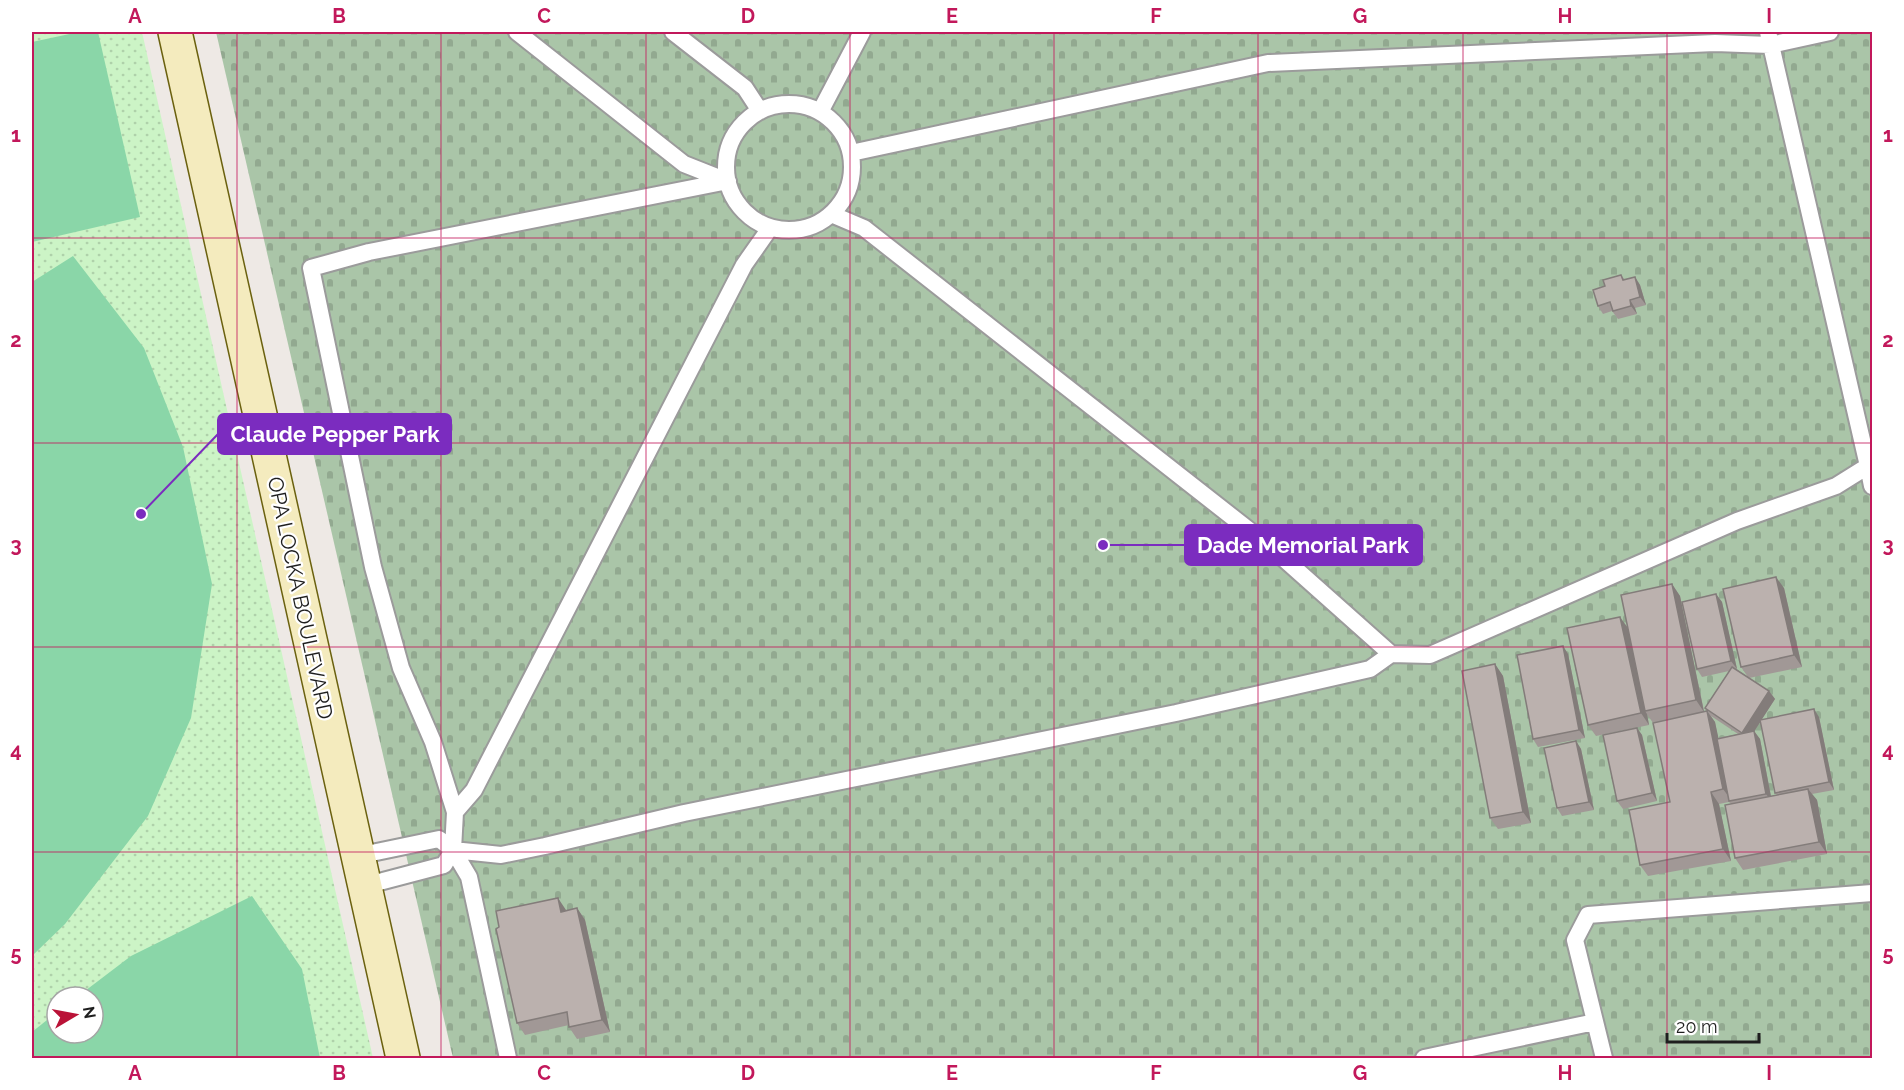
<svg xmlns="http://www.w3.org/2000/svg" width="1904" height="1090" font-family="Raleway,sans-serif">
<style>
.cemetery{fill:url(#cemetery-stones)}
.park{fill:url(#park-dots);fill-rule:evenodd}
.pitch{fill:#8ad6a8}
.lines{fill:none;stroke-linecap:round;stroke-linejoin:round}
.service-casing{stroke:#9b9b9b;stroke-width:20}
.secondary-casing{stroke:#6b610f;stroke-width:36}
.service{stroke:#fff;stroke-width:16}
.secondary{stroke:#f4ebbe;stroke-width:33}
.wall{fill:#a19896;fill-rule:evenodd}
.shaded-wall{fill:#837c7a}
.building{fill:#bbb1ae;stroke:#837c7a;stroke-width:1.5}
.grid{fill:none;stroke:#c2185b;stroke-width:1.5;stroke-opacity:0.55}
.labels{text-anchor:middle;stroke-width:4.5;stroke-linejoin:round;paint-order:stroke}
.street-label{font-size:21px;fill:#1e1e1e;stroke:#fff}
.leader{fill:none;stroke:#7b2cbf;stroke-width:2}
.callout-dot{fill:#7b2cbf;stroke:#fff;stroke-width:2}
.callout{fill:#7b2cbf;stroke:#7b2cbf;stroke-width:2}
.callout-label{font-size:22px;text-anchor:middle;font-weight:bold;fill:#fff}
.neatline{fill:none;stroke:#c2185b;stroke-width:2}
.grid-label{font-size:20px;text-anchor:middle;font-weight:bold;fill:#c2185b}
</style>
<defs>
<pattern id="cemetery-stones" width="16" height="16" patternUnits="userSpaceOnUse" patternTransform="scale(1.5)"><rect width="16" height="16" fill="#aac5a8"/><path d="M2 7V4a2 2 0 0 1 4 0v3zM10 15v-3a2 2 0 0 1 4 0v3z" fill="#92a990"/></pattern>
<pattern id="park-dots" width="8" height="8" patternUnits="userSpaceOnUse" patternTransform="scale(1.5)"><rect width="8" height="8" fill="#ccf4c6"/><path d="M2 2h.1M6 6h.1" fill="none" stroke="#afd1aa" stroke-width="1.8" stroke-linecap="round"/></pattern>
</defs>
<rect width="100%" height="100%" fill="#eee9e5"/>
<path class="cemetery" d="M216,32H1872V1058H453Z"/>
<path class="park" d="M32,32H142L373,1058H32ZM57,997H93V1033H57Z"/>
<path class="pitch" d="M79,32H98L140,217L32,242V42Z
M73,256L144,348L183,447L212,584L191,718L148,816L65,924L32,956V282Z
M252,896L302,969L320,1058H32V1032L57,1012V1033H93V997H77L131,956Z"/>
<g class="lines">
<defs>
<path id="service" d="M517,32L684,164L727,181
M673,32L745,88L760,111
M726 167a63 63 0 1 1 126 0a63 63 0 1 1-126 0Z
M820,112L862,32
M851,153L1268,63L1715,43L1770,45L1830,32
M831,214L864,228L1273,549L1391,654L1430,655L1737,521L1836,486L1868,466L1768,32
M1872,464L1868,466L1872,486
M455,812L474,790L744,265L770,228
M453,850L501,855L545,846L684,813L1176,713L1370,669L1391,654
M357,856L439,839L453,850L444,865L364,886
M508,1058L469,877L453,850L455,812L433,742L401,668L373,567L311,268L369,252L728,181
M1424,1058L1595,1022
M1604,1058L1575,940L1588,915L1872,893"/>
<path id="secondary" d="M175,32L403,1058"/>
</defs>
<use href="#service" class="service-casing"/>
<use href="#secondary" class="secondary-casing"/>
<use href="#service" class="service"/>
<use href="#secondary" class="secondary"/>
</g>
<path class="wall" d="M1621,275L1625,280L1635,277L1640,285L1646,305L1635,308L1637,314L1618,319L1612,311L1603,314L1598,306L1605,286Z
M1672,584L1680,596L1704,711H1706L1705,708L1729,671L1702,677L1697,669L1716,594L1722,602L1737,669H1736L1748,677L1741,667L1784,588L1802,667L1749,678L1769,691L1775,699L1761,720L1819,717L1834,790L1812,794L1817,800L1827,854L1743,870L1735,858L1731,804L1729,802L1719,804L1731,861L1648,876L1640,865L1670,802L1653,723L1647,714L1649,725L1596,736L1588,725L1627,626ZM1711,716L1738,734L1718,738L1715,722ZM1761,721L1775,793L1777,795L1771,796L1760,739L1754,731Z
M1563,646L1568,654L1585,738L1538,747L1533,739Z
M1495,664L1503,676L1531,823L1498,829L1490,818Z
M1637,728L1642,735L1657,801L1623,809L1617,801Z
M1576,741L1581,749L1594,810L1562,816L1557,808Z
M577,908L585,920L610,1032L577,1039L569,1027V1025L525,1035L517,1023L566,910V911Z"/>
<path class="shaded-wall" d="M1635,277L1640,285L1646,305L1640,297Z
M1630,300L1635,308L1637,314L1631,306Z
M1776,577L1784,588L1802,667L1794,655Z
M1672,584L1680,596L1704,712L1696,700Z
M1716,594L1722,602L1737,669L1731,661Z
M1620,617L1628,628L1645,711L1647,714L1649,725L1641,713Z
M1563,646L1568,654L1585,738L1579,730Z
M1495,664L1503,676L1531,823L1523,812Z
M1769,691L1775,699L1748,741L1742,733Z
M1814,709L1819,717L1834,790L1829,782Z
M1707,711L1715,722L1732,801L1723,789Z
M1637,728L1642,735L1657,801L1652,793Z
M1754,731L1760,739L1772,802L1766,794Z
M1576,741L1581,749L1594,810L1589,802Z
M1808,789L1817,800L1827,854L1819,842Z
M1711,792L1719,804L1731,861L1723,849Z
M558,898L566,910L569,923L561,912Z
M577,908L585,920L610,1032L602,1020Z"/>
<path class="building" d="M1621,275L1623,280L1635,277L1640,297L1630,300L1631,306L1613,311L1610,302L1598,306L1593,290L1605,286L1603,280Z
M1776,577L1794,655L1741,667L1723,589Z
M1672,584L1696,700L1645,711L1621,595Z
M1716,594L1731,661L1697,669L1682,602Z
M1620,617L1641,713L1588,725L1567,628Z
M1563,646L1579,730L1533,739L1517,655Z
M1495,664L1523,812L1490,818L1462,671Z
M1732,667L1769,691L1742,733L1705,708Z
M1814,709L1829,782L1775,793L1760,720Z
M1707,711L1723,789L1711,792L1723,849L1640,865L1629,810L1670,802L1653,723Z
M1637,728L1652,793L1617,801L1603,735Z
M1754,731L1766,794L1729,801L1717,739Z
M1576,741L1589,802L1557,808L1544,748Z
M1808,789L1819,842L1735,858L1725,805Z
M558,898L561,912L577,908L602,1020L569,1027L567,1012L517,1023L496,929L499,927L496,911Z"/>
<path class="grid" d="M237,32V1058M441,32V1058M646,32V1058M850,32V1058M1054,32V1058M1258,32V1058M1463,32V1058M1667,32V1058M32,238H1872M32,443H1872M32,647H1872M32,852H1872"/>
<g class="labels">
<g class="street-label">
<text transform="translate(300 598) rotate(78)" y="7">OPA LOCKA BOULEVARD</text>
</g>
</g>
<path class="leader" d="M141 514L218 434M1103 545L1185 545"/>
<g class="callout-dot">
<circle cx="141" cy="514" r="6"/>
<circle cx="1103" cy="545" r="6"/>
</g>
<g class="callout">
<rect x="218" y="414" width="233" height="40" rx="6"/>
<rect x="1185" y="525" width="237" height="40" rx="6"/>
</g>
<g class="callout-label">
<text x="335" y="442">Claude Pepper Park</text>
<text x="1303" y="553">Dade Memorial Park</text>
</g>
<rect width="1904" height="1090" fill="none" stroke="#ffffff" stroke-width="66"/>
<g transform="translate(75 1015) rotate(80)"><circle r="28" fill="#ffffff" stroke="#a5a5a5" stroke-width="1.5"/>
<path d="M0-4.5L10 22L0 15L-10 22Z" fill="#ba1237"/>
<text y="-9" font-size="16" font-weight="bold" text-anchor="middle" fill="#1e1e1e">N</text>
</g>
<path d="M1667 1033v9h92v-9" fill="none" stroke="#1e1e1e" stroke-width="3"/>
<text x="1676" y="1033" font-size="18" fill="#1e1e1e" stroke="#ffffff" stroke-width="4.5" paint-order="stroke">20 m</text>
<rect x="33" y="33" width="1838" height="1024" class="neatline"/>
<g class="grid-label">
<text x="135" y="23">A</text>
<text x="339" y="23">B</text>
<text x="544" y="23">C</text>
<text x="748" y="23">D</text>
<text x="952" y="23">E</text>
<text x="1156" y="23">F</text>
<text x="1360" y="23">G</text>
<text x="1565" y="23">H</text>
<text x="1769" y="23">I</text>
<text x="16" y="142">1</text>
<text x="1888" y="142">1</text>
<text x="16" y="347">2</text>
<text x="1888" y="347">2</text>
<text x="16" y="552">3</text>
<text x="1888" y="552">3</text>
<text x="16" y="757">4</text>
<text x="1888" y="757">4</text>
<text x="16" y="961">5</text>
<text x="1888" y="961">5</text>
<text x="135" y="1080">A</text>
<text x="339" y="1080">B</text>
<text x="544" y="1080">C</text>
<text x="748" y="1080">D</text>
<text x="952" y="1080">E</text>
<text x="1156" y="1080">F</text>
<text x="1360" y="1080">G</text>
<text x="1565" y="1080">H</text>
<text x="1769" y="1080">I</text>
</g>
</svg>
